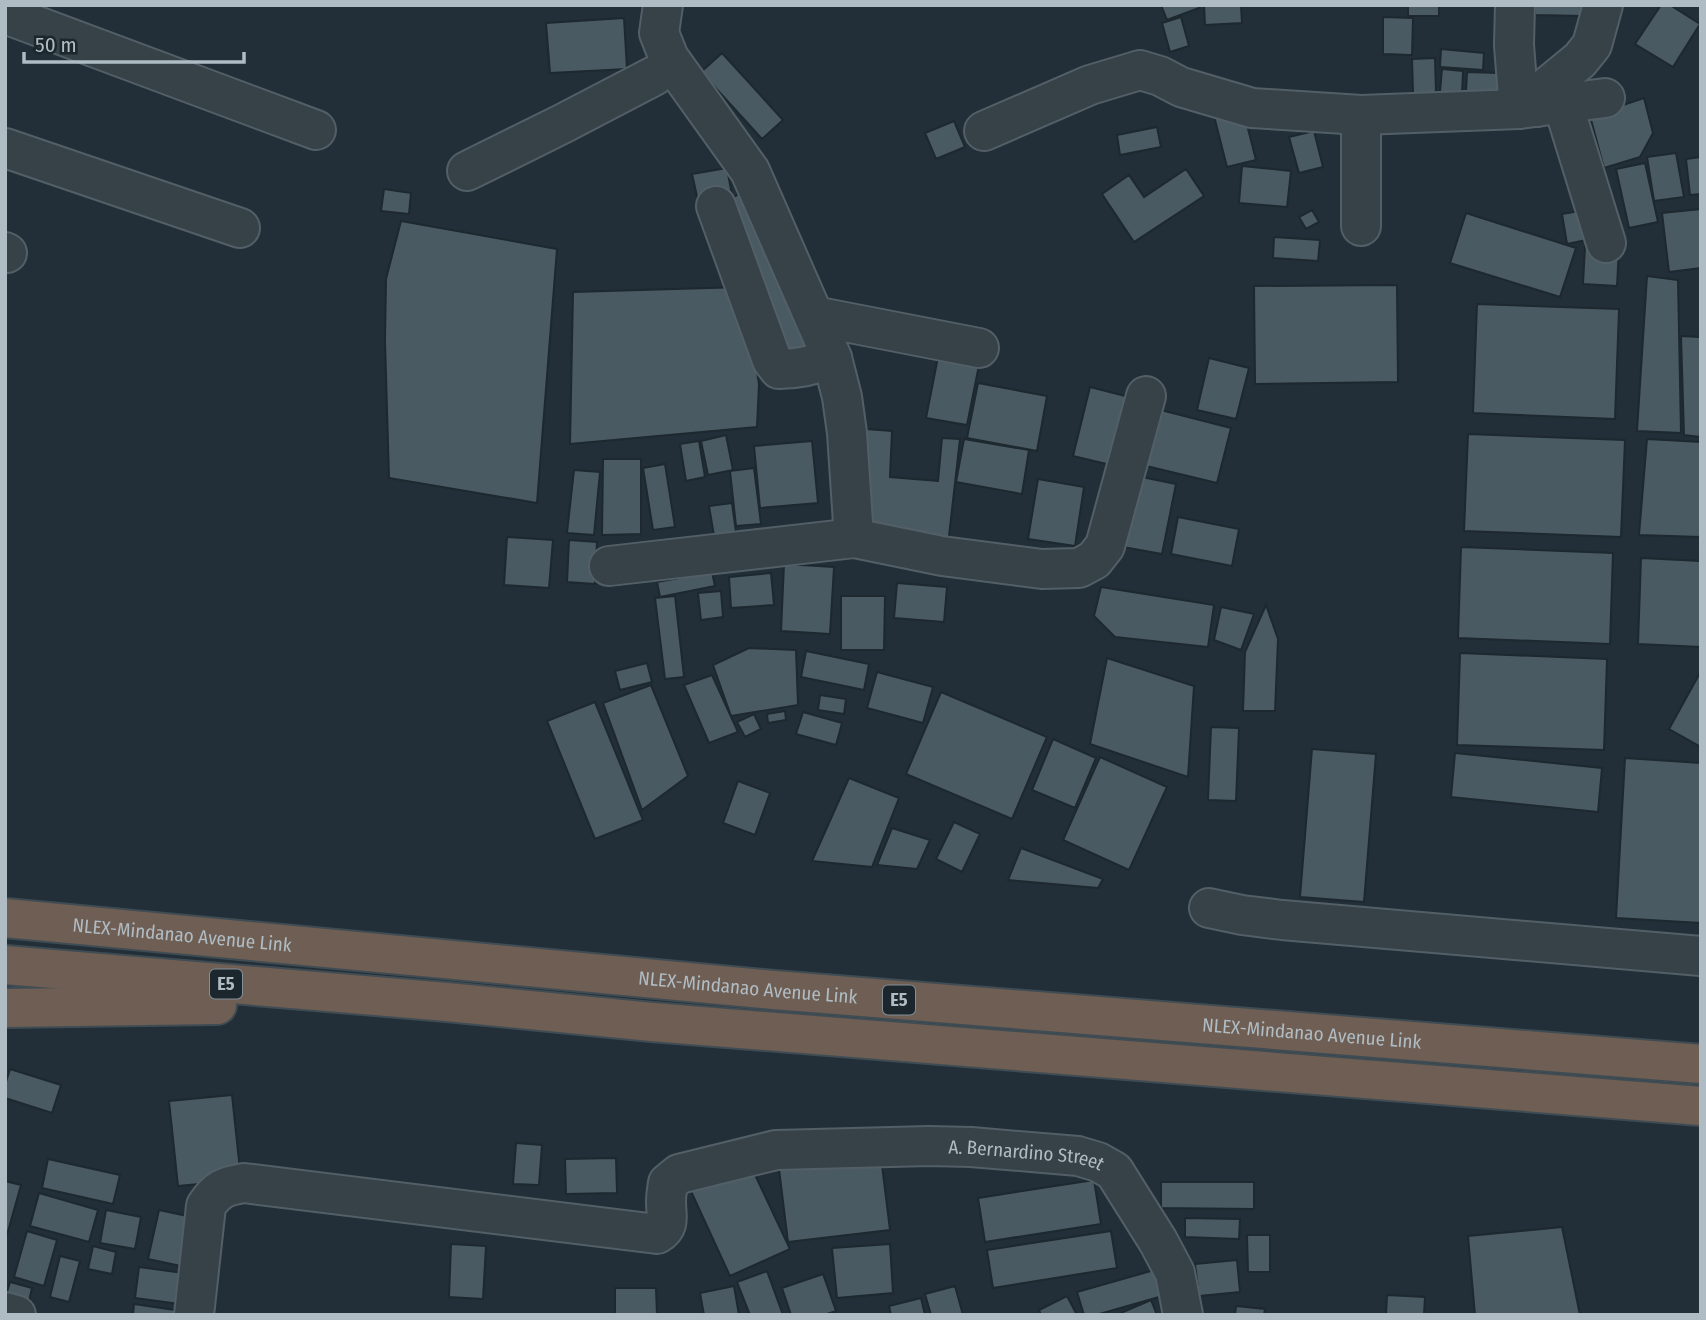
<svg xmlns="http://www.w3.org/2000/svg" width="1706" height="1320" font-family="'Fira Sans Condensed',sans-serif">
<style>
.building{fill:#4a5a63;stroke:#1d282f;stroke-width:2}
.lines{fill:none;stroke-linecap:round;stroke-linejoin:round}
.minor-casing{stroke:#535f66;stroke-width:42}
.highway-casing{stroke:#404c53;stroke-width:42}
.minor{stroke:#364148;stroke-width:38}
.highway{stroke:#6e5e53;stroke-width:38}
.labels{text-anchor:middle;stroke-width:7;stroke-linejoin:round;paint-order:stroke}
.shield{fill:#1b262d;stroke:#838f97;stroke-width:2}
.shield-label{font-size:18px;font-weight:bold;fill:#b0bcc4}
.street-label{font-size:19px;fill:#b0bcc4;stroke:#1b262d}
</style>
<rect width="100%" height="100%" fill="#222f38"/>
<path class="building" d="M1161,5H1198L1199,8L1167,20Z
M1204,5H1241L1242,23L1205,25Z
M1408,5H1439V16H1408Z
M1535,5H1583V16L1535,15Z
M1661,5H1670L1700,24L1673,67L1635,44Z
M1181,17L1189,46L1170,52L1162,23Z
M1383,17L1413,18L1412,55L1383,54Z
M624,18L627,69L550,73L546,23Z
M1441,49L1484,53L1483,70L1440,67Z
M722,53L783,120L762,139L701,72Z
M1435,58L1436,93H1413L1412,59Z
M1442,69L1463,71L1462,94L1440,92Z
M1467,72L1499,73L1498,93L1466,92Z
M1644,98L1653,133L1640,157L1604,168L1590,116Z
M1243,109L1256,160L1227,167L1214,116Z
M954,121L965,147L936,159L925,133Z
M1157,127L1161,147L1120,155L1117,135Z
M1314,131L1323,167L1299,173L1289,137Z
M1676,153L1684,197L1654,201L1647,157Z
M1701,157V194L1690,195L1686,159Z
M1645,163L1658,222L1629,228L1616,169Z
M1242,166L1291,171L1287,207L1239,203Z
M727,168L732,195L698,201L692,174Z
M1186,169L1204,196L1134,242L1102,194L1129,175L1144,197Z
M384,189L411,193L409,214L381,211Z
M746,190L815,362L790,363L727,201Z
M1591,209L1596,238L1567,244L1562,214Z
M1701,209V268L1669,272L1662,213Z
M1312,210L1319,222L1306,229L1299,217Z
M1466,213L1576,248L1560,297L1450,263Z
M401,221L557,249L537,503L389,478L385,341L386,279Z
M1274,237L1320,240L1318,261L1273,258Z
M1585,246L1619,248L1617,286L1583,284Z
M1647,276L1678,280L1681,433L1637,431Z
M1397,285L1398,382L1255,384L1254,286Z
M743,287L759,384L757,427L570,444L573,292Z
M1477,304L1619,309L1615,419L1473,413Z
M1681,336L1701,337V437L1684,435Z
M938,357L979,365L967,425L926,418Z
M1209,358L1249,368L1236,419L1197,410Z
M978,383L1047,396L1037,451L967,438Z
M1090,387L1137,399L1119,467L1073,456Z
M1153,408L1231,428L1217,483L1138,464Z
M866,429L892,431L890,477L938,481L942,438L960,439L948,545L872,537L856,505Z
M1468,434L1625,440L1621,537L1464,531Z
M726,435L733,470L708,475L701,441Z
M964,439L1029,450L1022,494L956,482Z
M1647,439L1701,442V537L1639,535Z
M699,441L705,477L686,481L680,444Z
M812,441L818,503L760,508L754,446Z
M603,459H641V534L602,535Z
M665,464L675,527L653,530L643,468Z
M754,468L761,524L736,526L730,471Z
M574,470L600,472L594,535L567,533Z
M1137,476L1176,484L1162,554L1123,547Z
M1038,479L1084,487L1075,546L1028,539Z
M732,503L737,539L715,542L709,506Z
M1178,517L1239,529L1232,566L1171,554Z
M507,537L553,540L549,588L504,585Z
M569,540L597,542L595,584L567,582Z
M1461,547L1613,553L1610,644L1458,638Z
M1641,558L1701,561V647L1638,644Z
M784,564L834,567L830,634L781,631Z
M712,572L715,586L660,597L657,582Z
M771,573L774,605L731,608L729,577Z
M897,583L947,587L944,622L894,618Z
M1101,587L1214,605L1208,647L1115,637L1094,616Z
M721,591L723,617L701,620L698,593Z
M675,596L684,677L665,679L655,598Z
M841,596H885L884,650H841Z
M1266,605L1278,639L1275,711H1243L1245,652Z
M1221,607L1254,614L1241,650L1214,640Z
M749,648L796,650L798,705L731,716L713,665Z
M806,651L869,664L864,690L801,677Z
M1460,653L1607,659L1604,750L1457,745Z
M1107,658L1194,686L1188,777L1090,744Z
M647,663L652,682L620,690L615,671Z
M1701,671V747L1669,729Z
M877,672L933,687L923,723L867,708Z
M712,675L738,732L709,743L684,685Z
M651,685L688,776L642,810L603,703Z
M941,692L1047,737L1012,819L906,774Z
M820,695L846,699L844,714L818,710Z
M595,702L643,820L595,839L547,721Z
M785,711L786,720L768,723L767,714Z
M803,712L842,723L836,745L796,734Z
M754,714L761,729L745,737L737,722Z
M1211,727L1239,728L1236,801L1208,800Z
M1053,739L1096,758L1075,808L1032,790Z
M1312,749L1376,754L1364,902L1300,897Z
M1455,753L1602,768L1598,812L1451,797Z
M1100,757L1167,787L1129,870L1063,840Z
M1625,758L1701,763V923L1616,918Z
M849,778L899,798L872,867L812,861Z
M738,781L770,793L755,835L723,823Z
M954,822L980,834L962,872L936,859Z
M892,828L930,840L917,869L877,865Z
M1021,848L1103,879L1098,888L1008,880Z
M10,1069L61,1085L52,1113L5,1098V1085Z
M232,1095L241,1180L178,1186L169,1101Z
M516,1143L542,1145L539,1185L513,1184Z
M881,1157L890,1230L788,1242L779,1169Z
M616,1158L617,1193L566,1194L565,1159Z
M48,1159L120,1175L113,1204L42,1188Z
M748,1160L790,1249L730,1276L689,1187Z
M1094,1180L1101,1224L985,1242L978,1198Z
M5,1181L21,1185L5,1242Z
M1161,1182H1254V1209L1161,1208Z
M39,1193L98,1210L89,1242L30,1226Z
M106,1210L141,1217L135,1249L100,1243Z
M159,1210L201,1219L190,1268L148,1259Z
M1185,1218L1240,1219L1239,1239L1185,1237Z
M1562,1227L1580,1315H1475L1468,1236Z
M27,1231L57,1240L44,1286L14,1277Z
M1111,1231L1117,1268L993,1288L987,1250Z
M1247,1235H1270V1272H1248Z
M451,1244L486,1246L483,1299L449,1297Z
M890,1244L893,1293L837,1298L832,1248Z
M93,1246L116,1252L112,1274L88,1269Z
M60,1256L80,1261L69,1302L50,1297Z
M1237,1260L1240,1292L1199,1296L1195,1264Z
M139,1267L191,1274L187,1305L135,1298Z
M1158,1269L1166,1295L1096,1315H1084L1077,1292Z
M767,1271L783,1315H750L737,1282Z
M823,1274L836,1311L824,1315H791L782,1288Z
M10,1282L32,1288L29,1301L6,1295Z
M734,1286L739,1315H704L700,1293Z
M955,1286L963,1315H931L925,1294Z
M615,1288H656L657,1315H615Z
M1387,1295L1425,1297L1424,1315H1386Z
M1067,1296L1077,1315H1041L1039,1310Z
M921,1298L925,1315H891L889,1306Z
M1151,1300L1157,1315H1116Z
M134,1304L182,1311L181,1315H133Z
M1236,1306L1265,1309L1264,1315H1235Z"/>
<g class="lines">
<defs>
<g id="minor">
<path d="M663,5L659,33L669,58L750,171L832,358L842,397L847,433L854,538"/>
<path d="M1515,5L1514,45L1519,109"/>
<path d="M5,14L316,130"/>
<path d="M1563,104L1606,243"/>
<path d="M1537,107L1541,92L1580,60L1592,45L1603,5"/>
<path d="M984,131L1090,85L1140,70L1160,76L1181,87L1252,108L1361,115L1519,109L1605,98"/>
<path d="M5,148L240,228"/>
<path d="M467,171L562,124L654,76"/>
<path d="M716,206L772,360L779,369C798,369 815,365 832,358"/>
<path d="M1361,226V115"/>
<path d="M5,252L7,253"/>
<path d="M814,316L979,348"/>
<path d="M609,566L854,538L942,556L1042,569L1079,568L1094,560L1105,546L1146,396"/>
<path d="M1209,908L1242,915L1282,920L1701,956"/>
<path d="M5,1312L16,1315"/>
<path id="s1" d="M194,1315L206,1206C217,1189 225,1186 244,1183L657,1234C671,1226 666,1216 666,1202C666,1196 667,1189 668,1183L679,1174L776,1150L929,1146L971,1147L1078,1156L1098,1162L1114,1171L1158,1241L1175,1273L1183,1315"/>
</g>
<g id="highway">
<path id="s2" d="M5,918L774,990L1701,1064"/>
<path d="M5,965L447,1002L652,1022L1701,1106"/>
<path d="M5,1008L217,1005"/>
</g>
</defs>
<use href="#minor" class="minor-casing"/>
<use href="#highway" class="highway-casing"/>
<use href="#minor" class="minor"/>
<use href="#highway" class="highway"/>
</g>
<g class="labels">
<g class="shield">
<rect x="210" y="969.5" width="32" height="29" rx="5"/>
<rect x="883" y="985.5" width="32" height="29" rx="5"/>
</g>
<g class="shield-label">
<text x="226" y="990">E5</text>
<text x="899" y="1006">E5</text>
</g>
<g class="street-label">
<text dy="7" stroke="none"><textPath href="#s2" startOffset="178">NLEX-Mindanao Avenue Link</textPath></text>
<text dy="7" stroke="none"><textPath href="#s2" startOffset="746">NLEX-Mindanao Avenue Link</textPath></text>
<text dy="7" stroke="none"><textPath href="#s2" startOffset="1312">NLEX-Mindanao Avenue Link</textPath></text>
<text dy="7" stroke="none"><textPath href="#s1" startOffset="992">A. Bernardino Street</textPath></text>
</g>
</g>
<rect width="1706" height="1320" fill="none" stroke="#b0bcc4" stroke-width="14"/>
<path d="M24 52v10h220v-10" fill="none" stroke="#b0bcc4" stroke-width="3.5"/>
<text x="35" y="52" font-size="21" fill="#b0bcc4" stroke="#1b262d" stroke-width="5" paint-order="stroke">50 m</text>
</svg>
